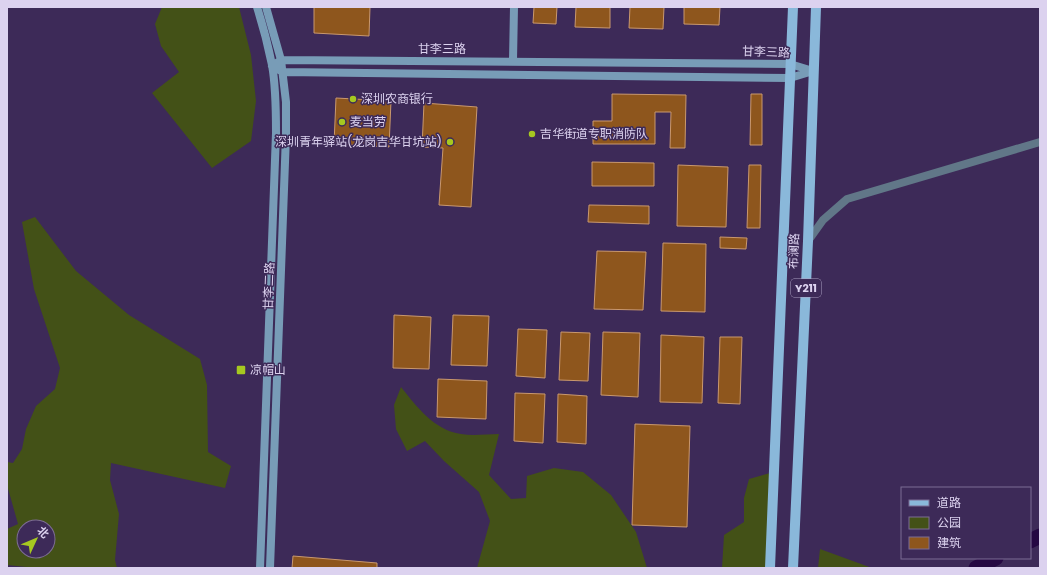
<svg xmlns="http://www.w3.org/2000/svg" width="1047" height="575" font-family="Poppins,'Noto Sans SC',sans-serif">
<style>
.green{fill:#435117;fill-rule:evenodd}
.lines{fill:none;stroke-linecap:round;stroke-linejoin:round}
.river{stroke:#250842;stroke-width:15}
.building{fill:#8e561d;stroke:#c9986e}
.street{stroke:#617788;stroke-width:8}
.secondary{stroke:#789cb7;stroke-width:8}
.primary{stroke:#8ab8da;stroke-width:10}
.poi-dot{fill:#a6c820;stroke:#3d2a58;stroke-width:1.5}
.labels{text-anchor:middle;stroke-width:3;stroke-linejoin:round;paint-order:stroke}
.shield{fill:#3d2a58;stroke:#aca0c2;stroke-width:1}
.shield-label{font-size:11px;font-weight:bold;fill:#dcd2ef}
.street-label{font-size:12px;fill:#dcd2ef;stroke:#3d2a58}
.poi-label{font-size:12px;fill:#dcd2ef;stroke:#3d2a58;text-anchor:start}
</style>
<rect width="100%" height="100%" fill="#3d2a58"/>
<path class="green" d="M162,7H239L251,55L256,101L251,141L212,168L152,93L179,72L161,46L155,24Z
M35,217L76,271L129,315L200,359L207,385L208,452L231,466L225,488L111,463L110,480L119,514L115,560L117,568H36L7,565V529L18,524L7,485V462L13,463L22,449L26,429L36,406L55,389L60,368L34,289L22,222ZM24,527H48V551H24Z
M401,387C417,407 434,430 461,434C473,436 487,434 499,434L489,475L511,499L526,498L527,476L554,468L583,472L611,495L636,532L647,568H477L490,521L479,492L444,461L425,441L407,451L396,429L394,405Z
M770,473L766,568H722L724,535L744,522V498L749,479Z
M820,549L872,568H818Z"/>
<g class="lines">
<path class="river" d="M1030,541L1040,536
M976,568L996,558"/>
</g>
<path class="building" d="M314,7H370L369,36L314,33Z
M534,7H557L556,24L533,23Z
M576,7H610V28L575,27Z
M630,7H664L663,29L629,28Z
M684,7H720L719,25L684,24Z
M612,94L686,95L685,148H670L671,112H655V144H593V121H612Z
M751,94H762V145H750Z
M336,98L391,101L389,147L334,144Z
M424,103L477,107L471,207L439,205L443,148L422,147Z
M592,162L654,163V186H592Z
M678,165L728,167L726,227L677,226Z
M749,165H761L760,228H747Z
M589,205L649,206V224L588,222Z
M720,237L747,238L746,249L720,248Z
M663,243L706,244L705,312L661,311Z
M597,251L646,252L643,310L594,309Z
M394,315L431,317L429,369L393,368Z
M453,315L489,316L487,366L451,365Z
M518,329L547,330L545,378L516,376Z
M561,332L590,333L588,381L559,380Z
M603,332L640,333L638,397L601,395Z
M661,335L704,337L702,403L660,402Z
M720,337H742L740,404L718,403Z
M438,379L487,381L486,419L437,417Z
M515,393L545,394L543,443L514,441Z
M558,394L587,396L586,444L557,442Z
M635,424L690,426L687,527L632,525Z
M293,556L377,563V568H292Z"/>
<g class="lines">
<path class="street" d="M808,241L823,220L847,199L1040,142"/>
<path class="secondary" d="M257,7C263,26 268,45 272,65C276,87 276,111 276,133L260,568
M266,7L281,60L286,102V135L270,568
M281,60L790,64L813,71L790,78L283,72L272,66Z
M513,60L514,7"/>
<path class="primary" d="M770,568L793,7
M793,568L808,241L816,7"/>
</g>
<g class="poi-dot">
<circle cx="353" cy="99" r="4"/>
<circle cx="342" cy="122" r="4"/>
<circle cx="532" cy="134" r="4"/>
<circle cx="450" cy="142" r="4"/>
<rect x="236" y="365" width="10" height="10" rx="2"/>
</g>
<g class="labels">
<rect class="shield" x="791" y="279" width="30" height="18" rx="3"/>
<g class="shield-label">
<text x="806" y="292">Y211</text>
</g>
<g class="street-label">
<text x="442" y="53">甘李三路</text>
<text transform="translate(766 52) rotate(2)" y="4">甘李三路</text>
<text transform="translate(794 251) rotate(-88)" y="4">布澜路</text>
<text transform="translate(269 286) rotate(-88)" y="4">甘李二路</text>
</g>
<g class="poi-label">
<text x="361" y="103">深圳农商银行</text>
<text x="350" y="126">麦当劳</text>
<text x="540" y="138">吉华街道专职消防队</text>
<text x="442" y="146" text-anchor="end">深圳青年驿站(龙岗吉华甘坑站)</text>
<text x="250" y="374">凉帽山</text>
</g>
</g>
<rect width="1047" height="575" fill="none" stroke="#dcd2ef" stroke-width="16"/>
<rect x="901" y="487" width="130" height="72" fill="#3d2a58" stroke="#7d6d94"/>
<rect x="909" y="500" width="20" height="6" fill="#8ab8da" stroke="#7d6d94"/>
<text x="937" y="507" font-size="12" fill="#dcd2ef">道路</text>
<rect x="909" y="517" width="20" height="12" fill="#435117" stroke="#7d6d94"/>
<text x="937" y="527" font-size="12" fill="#dcd2ef">公园</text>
<rect x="909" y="537" width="20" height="12" fill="#8e561d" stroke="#7d6d94"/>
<text x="937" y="547" font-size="12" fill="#dcd2ef">建筑</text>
<g transform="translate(36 539) rotate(46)"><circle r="19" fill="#3d2a58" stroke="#7d6d94"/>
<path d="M0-3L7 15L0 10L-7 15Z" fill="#a6c820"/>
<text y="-6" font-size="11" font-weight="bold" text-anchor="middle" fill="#dcd2ef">北</text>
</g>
</svg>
